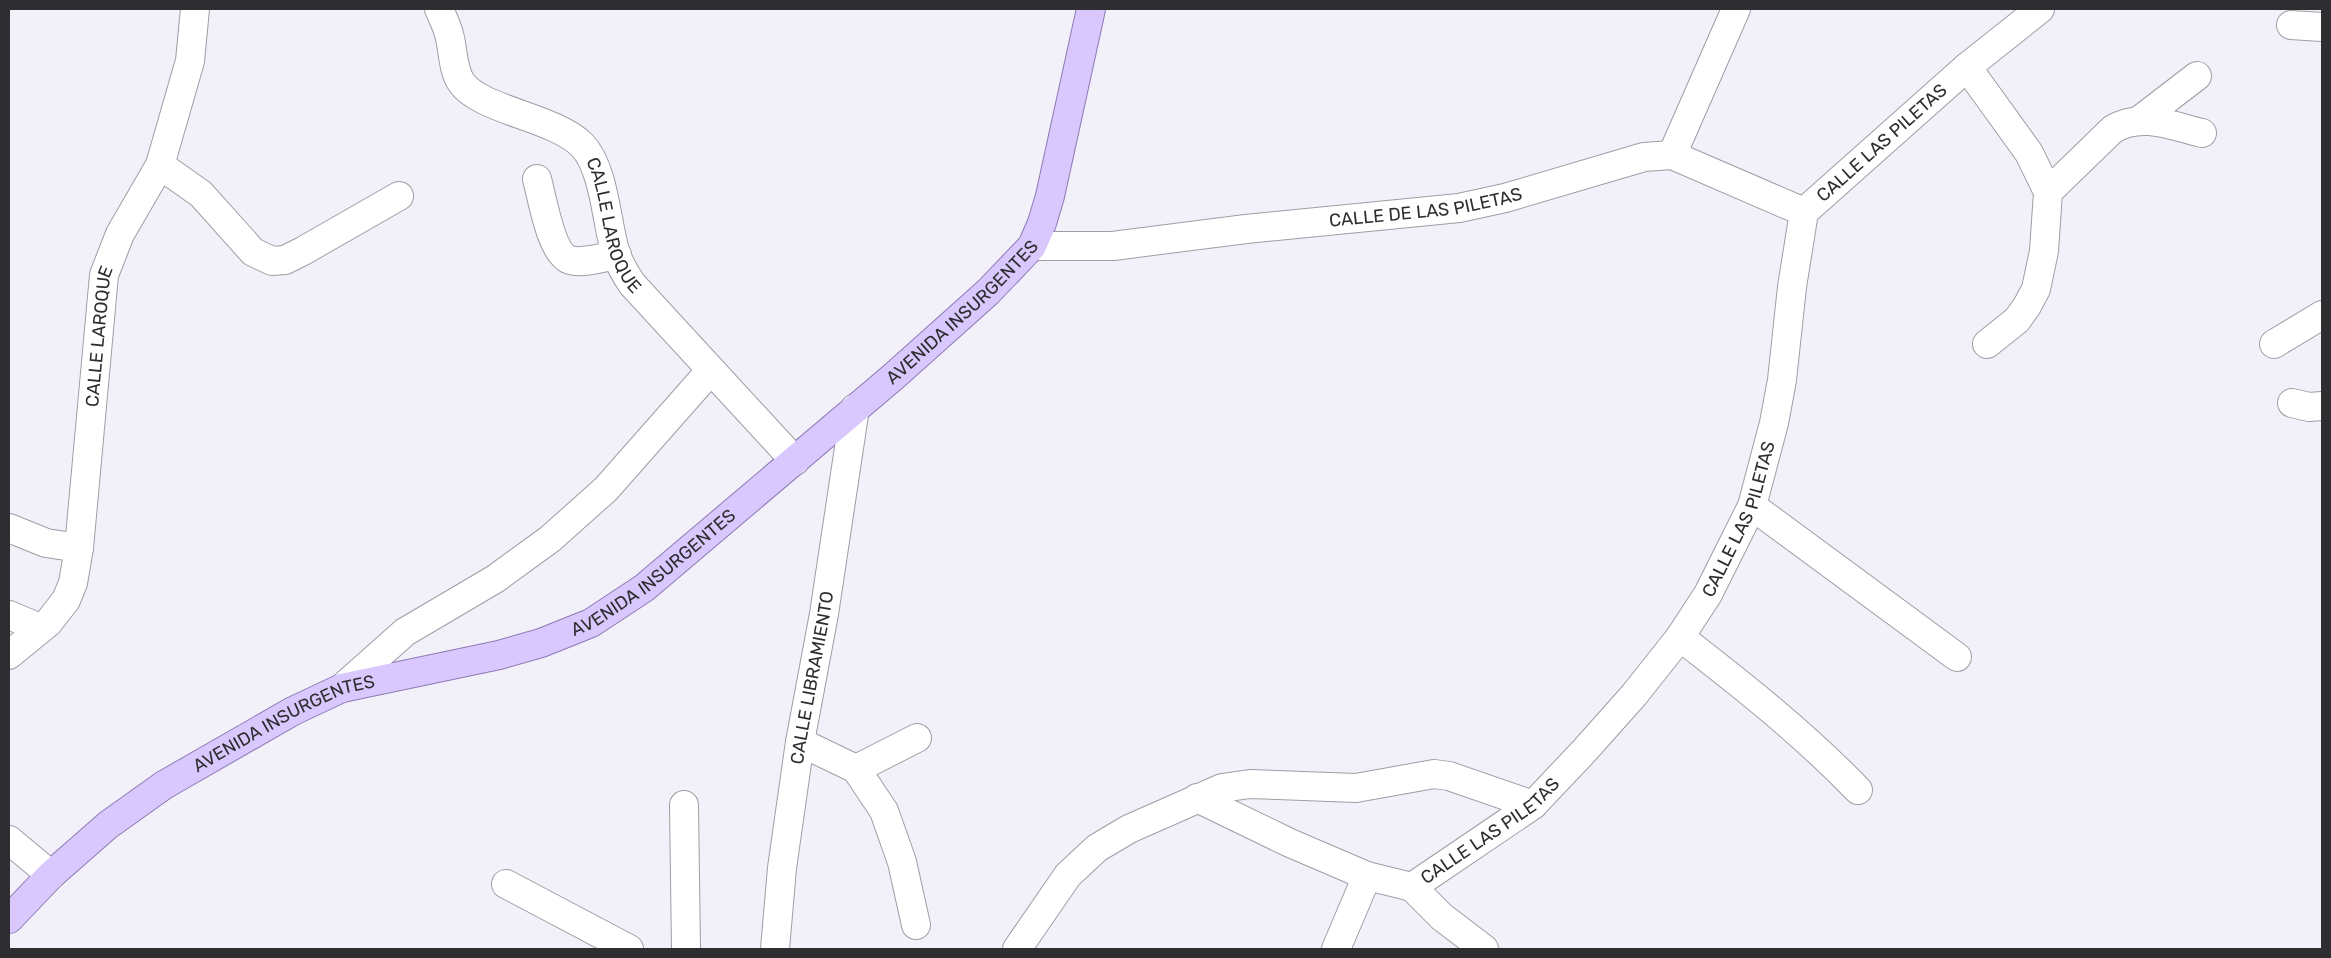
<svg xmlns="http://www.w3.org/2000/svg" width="2331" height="958" font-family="Rubik,sans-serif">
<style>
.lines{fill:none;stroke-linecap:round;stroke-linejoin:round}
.minor-casing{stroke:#9f9da5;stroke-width:30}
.major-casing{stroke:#8d7ab5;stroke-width:30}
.minor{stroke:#fff;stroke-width:28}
.major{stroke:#d9c8fd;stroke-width:28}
.labels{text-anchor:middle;stroke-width:4;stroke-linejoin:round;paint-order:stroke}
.street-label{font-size:18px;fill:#2e2d30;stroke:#f2f0f8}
</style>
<rect width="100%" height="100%" fill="#f2f0f8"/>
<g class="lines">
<defs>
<g id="minor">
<path id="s1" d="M439,9C443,18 448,28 450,38C453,51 453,70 461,82C479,110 554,117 582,145C605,169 606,223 616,254C620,265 626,275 632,284L795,461"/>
<path d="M2291,25L2322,27"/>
<path d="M1967,67L2029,153L2048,192L2044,251L2036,289L2027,306L2017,320L1987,344"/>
<path d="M2141,119L2197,76"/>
<path d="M1672,155L1736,9"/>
<path d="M160,165L201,194L253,252L272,261L285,260L303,251L399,196"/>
<path d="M537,179C542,197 551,254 570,260C583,264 603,257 617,255"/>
<path d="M2048,192L2113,129C2142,112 2172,126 2202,133"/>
<path id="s2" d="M1032,246H1113L1246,229L1459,208L1505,198L1644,157L1672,155L1804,212"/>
<path d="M2274,344L2322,315"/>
<path d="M2292,403L2309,407L2322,406"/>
<path d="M1752,506L1957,657"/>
<path d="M9,528L46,543L79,548"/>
<path d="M9,615L40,628"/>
<path d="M1680,637C1742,685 1803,733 1858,790"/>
<path id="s3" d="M9,655L48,623L66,600L73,583L79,548L104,275L120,234L160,165L190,61L195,9"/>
<path d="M342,688L405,632L495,579L550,539L606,489L711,370"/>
<path d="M800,742L856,769L884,811L902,862L916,925"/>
<path d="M856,769L917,738"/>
<path d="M1197,798L1290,843L1367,876"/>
<path d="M684,805L686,949"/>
<path d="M9,840L51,875"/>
<path d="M506,884L629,949"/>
<path d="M1412,887L1442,917L1484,949"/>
<path id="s4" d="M775,949L782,868L800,742L824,614L855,408"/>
<path d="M1017,949L1068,875L1097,848L1129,829L1222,788L1250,784L1356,788L1434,774L1449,776L1533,805"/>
<path id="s5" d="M1336,949L1367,876L1412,887L1533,805L1585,750L1634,695L1680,637L1708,594L1752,506L1774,423L1782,380L1792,287L1804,212L1967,67L2040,9"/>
</g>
<g id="major">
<path id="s6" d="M9,919L51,875L108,825L164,785L293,711L342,688L499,655L541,643L591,623L644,588L893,377L988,292L1032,246L1042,223L1050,196L1091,9"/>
</g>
</defs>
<use href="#minor" class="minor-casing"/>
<use href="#major" class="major-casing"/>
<use href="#minor" class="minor"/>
<use href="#major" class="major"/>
</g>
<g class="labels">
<g class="street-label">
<text dy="6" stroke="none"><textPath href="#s5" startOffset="1048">CALLE LAS PILETAS</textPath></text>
<text dy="6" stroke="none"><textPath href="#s2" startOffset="396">CALLE DE LAS PILETAS</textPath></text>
<text dy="6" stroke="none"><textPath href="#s1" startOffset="302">CALLE LAROQUE</textPath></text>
<text dy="6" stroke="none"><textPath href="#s6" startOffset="1151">AVENIDA INSURGENTES</textPath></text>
<text dy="6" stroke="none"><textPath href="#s3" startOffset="346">CALLE LAROQUE</textPath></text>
<text dy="6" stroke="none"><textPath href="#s5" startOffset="628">CALLE LAS PILETAS</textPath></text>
<text dy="6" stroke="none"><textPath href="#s6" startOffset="746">AVENIDA INSURGENTES</textPath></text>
<text dy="6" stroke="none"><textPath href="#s4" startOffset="274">CALLE LIBRAMIENTO</textPath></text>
<text dy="6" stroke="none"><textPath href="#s6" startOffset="341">AVENIDA INSURGENTES</textPath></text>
<text dy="6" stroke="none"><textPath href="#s5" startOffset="222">CALLE LAS PILETAS</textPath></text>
</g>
</g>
<rect width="2331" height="958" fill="none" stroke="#2e2d30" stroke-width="20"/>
</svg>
